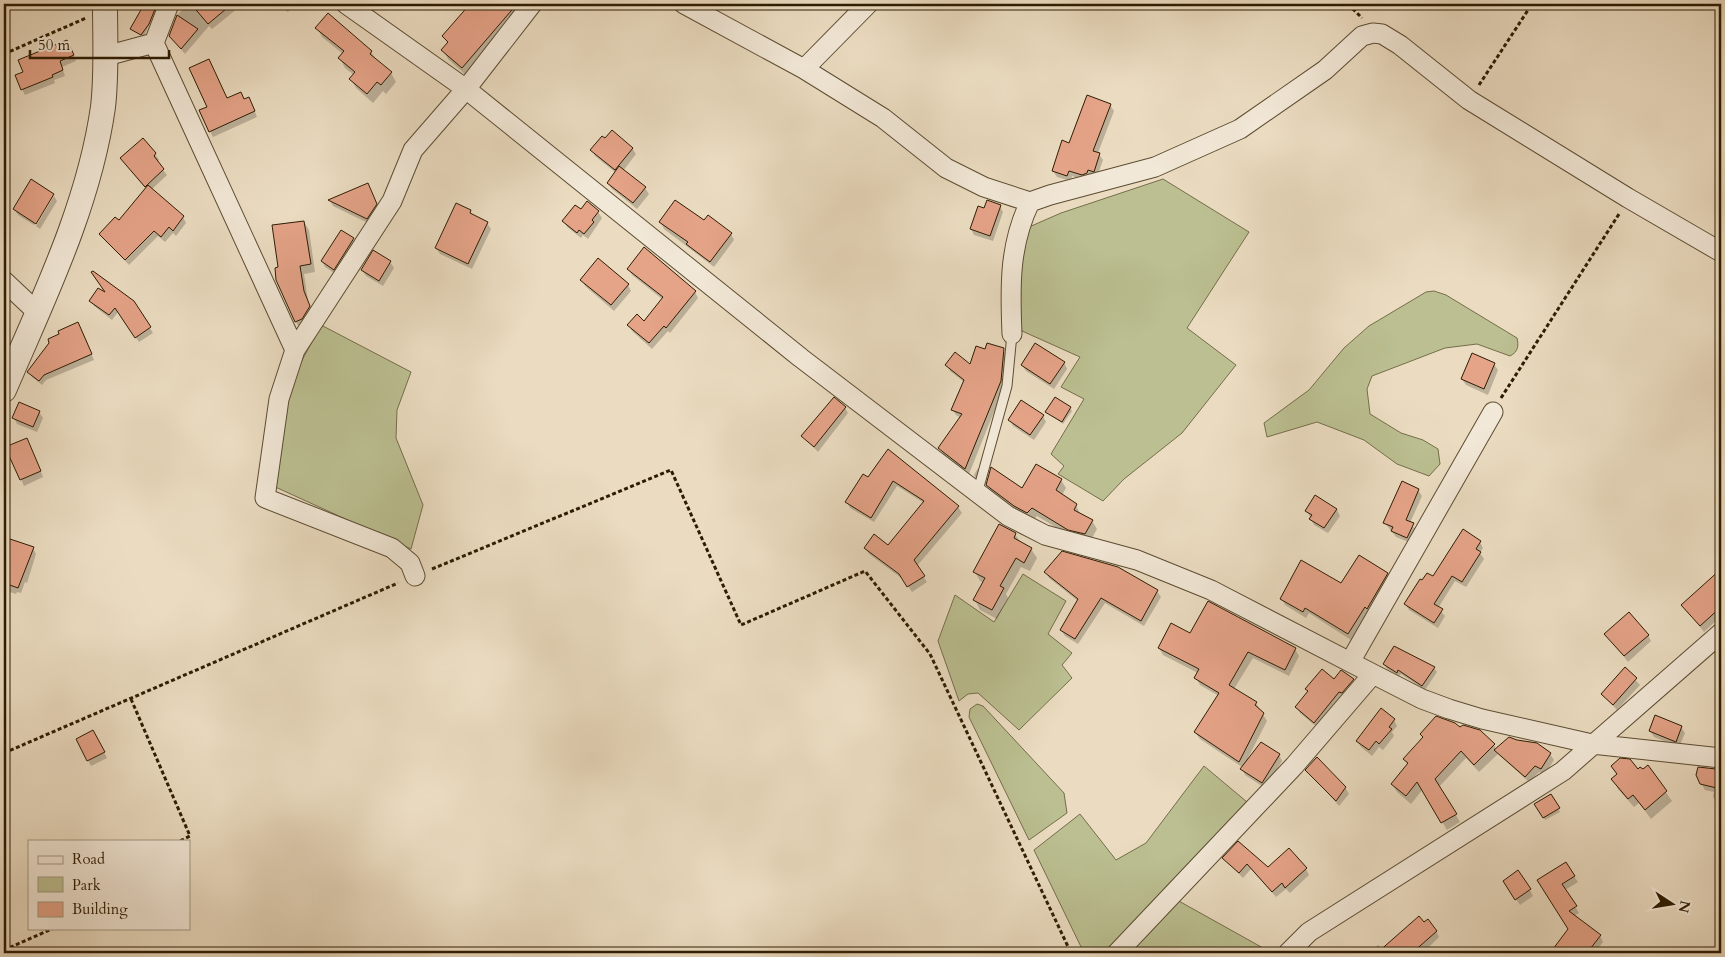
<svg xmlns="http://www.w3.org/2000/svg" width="1725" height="957" font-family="Cardo,serif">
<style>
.green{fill:#bbbf91;stroke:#746e4a}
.shadow{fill:#0003}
.building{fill:#e5a388;stroke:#2d1c02}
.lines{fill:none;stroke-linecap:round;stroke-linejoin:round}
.service-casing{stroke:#5c4c32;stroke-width:11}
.minor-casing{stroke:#5c4c32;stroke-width:21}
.tertiary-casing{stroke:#5c4c32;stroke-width:26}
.path{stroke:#2d1c02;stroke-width:3;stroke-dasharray:4 2.5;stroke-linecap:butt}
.service{stroke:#f2e8d7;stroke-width:9}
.minor{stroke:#f2e8d7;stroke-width:19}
.tertiary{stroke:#f2e8d7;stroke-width:24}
</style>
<rect width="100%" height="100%" fill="#ebdcc1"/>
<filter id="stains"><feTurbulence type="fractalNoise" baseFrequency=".004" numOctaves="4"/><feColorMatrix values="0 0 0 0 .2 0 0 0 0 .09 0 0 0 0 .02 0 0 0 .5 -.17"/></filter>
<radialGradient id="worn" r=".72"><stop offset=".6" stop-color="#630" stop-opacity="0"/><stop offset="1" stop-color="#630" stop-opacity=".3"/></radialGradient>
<path class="green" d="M1163,179L1249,232L1187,328L1236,365L1182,433L1124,479L1103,501L1058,474L1064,466L1051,454L1084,399L1061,387L1080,357L1022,331C1011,294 1019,263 1029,227L1061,213Z
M1434,291L1446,295L1517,338C1519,346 1518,352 1510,356L1477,344L1445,348L1372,376L1367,389L1370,414L1401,433L1423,440L1438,449L1440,464L1429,476L1397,464L1364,440L1317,422L1267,437L1264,423L1309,390L1344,348L1369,326L1426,292Z
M321,325L411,372L397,410L396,438L423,505L411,549L271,485L293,377Z
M1023,574L1066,601L1048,634L1072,653L1062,665L1072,678L1019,730L978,693L968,694L959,701L938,641L955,595L994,622Z
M977,704L983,706L1064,793L1067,813L1029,840L969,717L970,709Z
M1204,766L1247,802L1105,953H1084L1034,850L1080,814L1116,860L1146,843Z
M1177,900L1272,953H1130Z"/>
<path class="shadow" d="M139,4H155L158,7L144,36L132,29L143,9Z
M189,4H234L237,9L212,29L209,26L185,54L170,36L179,13Z
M277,4H294L288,12Z
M426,4H438L433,10Z
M489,4H528L467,76L448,59L443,50L448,44L444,37L479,16Z
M317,28L371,52L377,61L391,73L396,82L386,94L383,91L373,103L356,88L351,79L354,75L345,68L340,58L343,54L322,37Z
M70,47L76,61L62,67L65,76L54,80L55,83L25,95L22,89Z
M227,99L244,100L252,105L257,117L213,137L210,131Z
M1110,105L1114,111L1098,153L1103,160L1097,177L1086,181L1072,176L1071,181L1057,177L1053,171L1070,144Z
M632,148L636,154L623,171L645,188L649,194L637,209L612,189L608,183L616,173L595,156L592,150Z
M155,154L159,160L157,162L167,175L151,190L183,217L186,223L176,236L173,233L165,242L158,236L129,265L100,234L119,222L146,189L121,158Z
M371,190L379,210L370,224L333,206L330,201Z
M54,195L34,225L18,215L14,209Z
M54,196L57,201L40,229L36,226Z
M457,205L487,223L491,229L472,269L440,254L436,248Z
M1000,206L1003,212L993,241L974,235L971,229L985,210Z
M581,211L598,212L602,218L588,239L583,235L581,238L567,227L564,221Z
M304,222L309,230L315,272L304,274L308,301L314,315L301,330L296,322L280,268Z
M705,222L731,234L734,240L714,267L664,229L661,223Z
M342,232L353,239L357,245L337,275L325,267L322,261Z
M374,252L390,262L394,268L383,286L366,276L362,270Z
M629,269L695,292L698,298L670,333L668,331L652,349L632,331L629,325L644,322L662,299L632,275Z
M582,280L628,285L631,291L614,311L585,286Z
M91,301L133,302L153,333L139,342L118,312L112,320L94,306Z
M81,329L94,360L46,380L42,385L32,377L29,372Z
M1003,350L1007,356L1004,387L969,474L943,454L940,448L961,418L956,415L953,410L964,382L950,371L947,365L971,366L986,351Z
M1064,362L1067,369L1054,389L1026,371L1022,365Z
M1494,364L1498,370L1488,395L1466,385L1462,379Z
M845,408L848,413L818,452L803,436Z
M1070,408L1072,411L1063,424L1047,412Z
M39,412L43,418L37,432L17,424L14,418Z
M1043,416L1046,422L1034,440L1013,426L1010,420Z
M30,445L43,477L24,486L7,448Z
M889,450L958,507L962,513L917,566L927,582L912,592L904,580L869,554L865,548L889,546L924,503L897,486L874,522L850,508L847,502L869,479Z
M978,468L981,473L977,481L974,475Z
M1061,480L1066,488L1062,495L1076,505L1080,514L1092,521L1097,529L1090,542L1074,538L1037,516L1032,521L1020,514L992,493L987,485L1022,490Z
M1418,490L1422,496L1410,523L1416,530L1411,543L1396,537L1385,523Z
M1315,497L1337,510L1340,516L1328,533L1314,525L1307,511Z
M1015,534L1021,543L1031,549L1037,558L1030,571L1021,567L1006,594L1008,598L997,619L980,610L975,600L984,583L980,581L975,572Z
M6,539L33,548L36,554L27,583L25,582L21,593L17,592L16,594L4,590V546Z
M1480,542L1483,548L1480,553L1484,559L1466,587L1455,581L1438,608L1445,616L1438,628L1409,610L1405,604Z
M1046,572L1157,591L1161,597L1144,626L1105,603L1078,644L1065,636L1061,630L1078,601L1049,578Z
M1387,574L1390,580L1351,640L1309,613L1306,618L1285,605L1282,599Z
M1706,584L1721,600V616L1704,632L1683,605Z
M1606,634L1648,635L1651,641L1628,662Z
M1191,635L1295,649L1299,656L1289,676L1253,658L1234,689L1256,703L1267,721L1248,758L1279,754L1282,761L1265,788L1245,775L1242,767L1200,739L1195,732L1219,696L1200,685L1196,678L1198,673L1163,655L1159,648Z
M1384,664L1434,668L1437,672L1425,690L1401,674L1399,676L1387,669Z
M1721,664V702L1715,695Z
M1625,669L1640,685L1617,710L1602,694Z
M1353,680L1357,686L1318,728L1300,713L1297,707L1334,681Z
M1394,720L1397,726L1392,732L1394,736L1383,750L1379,747L1372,756L1361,747L1357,741Z
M1681,727L1685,733L1679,747L1654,737L1650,731Z
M1461,729L1494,745L1496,749L1550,754L1554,760L1545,774L1539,772L1529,782L1498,754L1479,772L1466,758L1439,787L1460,822L1447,830L1423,789L1411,804L1397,792L1392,784L1408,765L1404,759Z
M96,737L107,758L91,766L88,760Z
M1612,766L1643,771L1648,767L1672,801L1651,819L1639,803L1634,807L1618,789L1613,779L1617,775Z
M1307,770L1345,787L1349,794L1339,806Z
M1715,770L1721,774V803L1716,802L1713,796L1714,792L1705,790L1701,783Z
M1551,796L1560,812L1545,820L1536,804Z
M1224,859L1268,869H1306L1309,875L1290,893L1286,889L1276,897L1251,869L1243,878Z
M1566,864L1578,882L1565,890L1579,913L1574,916L1600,936L1603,942L1595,953H1551L1569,929L1539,880Z
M1508,887L1530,890L1533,896L1520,905Z
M1436,931L1439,937L1423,953H1370L1378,945L1383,950Z"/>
<path class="building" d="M138,4H157L149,24L141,35L130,29L142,8Z
M191,4H232L208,24Z
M470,4H517L462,68L441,50L448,42L442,36Z
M328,13L372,51L370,54L392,72L381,85L377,82L367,94L349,79L355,72L338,58L344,51L315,28Z
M177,15L198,29L181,49L169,36Z
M67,40L74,55L60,61L63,70L52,75L53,77L21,90L15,75L23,72L18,60Z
M209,59L227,98L241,92L244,99L249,97L255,111L209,132L199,110L207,107L189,68Z
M1087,95L1111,104L1093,151L1100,153L1094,172L1088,170L1087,173L1082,175L1069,171L1067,176L1052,171L1062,140L1069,143Z
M612,130L633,148L615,170L590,150L602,136L605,138Z
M143,138L156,153L154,156L164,169L145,187L120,158Z
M619,166L646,187L633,203L607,183Z
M31,179L54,194L36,224L13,209Z
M368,183L377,204L367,219L328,200Z
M148,185L184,216L173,231L169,227L161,237L154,231L125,260L99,234L115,217L119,220Z
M675,200L704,220L708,215L732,233L710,262L686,244L688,242L659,222Z
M987,200L1001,205L990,236L970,229L978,206L984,208Z
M587,201L599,211L592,220L594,222L584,234L579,230L577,233L562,221L575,205L581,209Z
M456,203L471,210L470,213L488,222L468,264L435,248Z
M304,221L311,264L300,266L304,291L310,306L302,319L295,322L276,280L275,268L278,267L272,225Z
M341,230L354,238L334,270L321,261Z
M644,247L696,291L666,328L664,326L649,343L627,325L637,314L644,321L663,297L627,269Z
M373,250L391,261L379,281L361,270Z
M598,258L629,284L611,305L580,280Z
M93,271L134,301L151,327L135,338L115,308L109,315L89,301L98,288L105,292L91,272Z
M78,322L92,354L44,375L39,381L27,372L49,343L48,339L59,334L58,331Z
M987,343L1004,348L1001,381L965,469L938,448L962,414L951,410L964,380L945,365L955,352L970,364L976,346L985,349Z
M1035,343L1065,362L1050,384L1021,365Z
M1472,353L1495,363L1484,389L1461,379Z
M834,397L846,407L814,447L801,436Z
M1055,397L1071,407L1062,422L1045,412Z
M1021,400L1044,415L1030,435L1008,420Z
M19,402L40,411L33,427L12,418Z
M27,438L41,471L20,480L5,447Z
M888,449L959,506L914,560L925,576L907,587L899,574L864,548L874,534L888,545L924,501L893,481L871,518L845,502L863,474L868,477Z
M1036,464L1062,479L1056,490L1077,504L1074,510L1093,520L1085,534L1068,530L1032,508L1027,513L1014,506L986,485L991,467L1022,488Z
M1402,481L1419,489L1406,520L1414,523L1407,538L1391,531L1393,527L1383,523Z
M1315,495L1337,509L1324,528L1309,519L1312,515L1305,511Z
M999,524L1016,533L1014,538L1032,548L1024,563L1016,558L1000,586L1004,588L992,610L973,600L985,578L973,572Z
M1463,529L1481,541L1476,549L1481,552L1462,582L1452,576L1434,604L1443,609L1434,623L1404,604L1420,579L1422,580L1427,573L1433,576Z
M4,537L34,547L18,588L4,583Z
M1062,551L1118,567L1158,590L1141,621L1101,598L1075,639L1060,630L1078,599L1044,572Z
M1359,555L1388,573L1367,609L1365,607L1348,634L1305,608L1303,612L1280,599L1301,560L1341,583Z
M1721,569V607L1700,626L1681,605Z
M1208,601L1296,648L1285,670L1248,652L1229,685L1257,702L1255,705L1264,713L1239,762L1194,732L1219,693L1194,678L1199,669L1158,648L1171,623L1190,633Z
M1629,612L1649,635L1624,656L1604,634Z
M1394,646L1435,667L1422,686L1398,670L1397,673L1383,664Z
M1625,667L1637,678L1613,705L1601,694Z
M1322,669L1334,679L1341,670L1354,679L1342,693L1339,692L1314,723L1295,707L1308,691L1305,689Z
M1381,708L1395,719L1389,727L1392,729L1379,744L1376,741L1369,750L1356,741Z
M1655,715L1682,726L1676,742L1649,731Z
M1436,716L1455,723L1460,727L1463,725L1480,730L1495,744L1474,765L1461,751L1435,779L1457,814L1441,823L1417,782L1406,796L1391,784L1408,763L1403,759L1423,737L1420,734Z
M93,730L105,752L87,761L76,739Z
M1509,737L1517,740L1537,743L1551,753L1541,769L1535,766L1525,777L1494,750Z
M1261,742L1280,754L1262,783L1240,769Z
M1317,757L1346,787L1336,801L1305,770Z
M1620,758L1630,759L1638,769L1640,767L1643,769L1648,765L1667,791L1645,810L1633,795L1628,799L1611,779L1617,774L1611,766Z
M1698,767L1716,769L1715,771L1721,773V789L1700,784L1696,775Z
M1551,794L1560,808L1543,818L1534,804Z
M1238,841L1268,867L1289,848L1307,868L1285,888L1282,883L1272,892L1247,864L1239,873L1222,858Z
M1566,862L1575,876L1562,884L1577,906L1569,911L1601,935L1587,953H1550L1568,929L1537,880Z
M1518,870L1531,889L1515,900L1503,881Z
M1419,916L1424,922L1428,919L1437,931L1412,953H1377Z"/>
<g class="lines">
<defs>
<path id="service" d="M977,494L1007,386L1012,334"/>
<path id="minor" d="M346,4L466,89L801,358L1008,516L1045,535L1137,560L1211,590L1373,674L1422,699L1449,709L1482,719L1592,744L1721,758
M684,4L804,69L883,118L946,168L984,187L1030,202
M154,43L295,350L392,201L413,150L466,89L532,4
M106,56L154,43L169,4
M804,69L868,4
M4,281L37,312
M1012,334C1010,287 1009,245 1030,202L1050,195L1155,167L1240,129L1325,70L1362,36L1373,33L1382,34L1400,45L1469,100L1628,198L1721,252
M295,350L279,399L265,498L392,548L410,563L415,576
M1350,662L1493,412
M1117,953L1294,766L1373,674
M1288,953L1309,932L1563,771L1721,633"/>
<path id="tertiary" d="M4,390C43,299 89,206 103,107C107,73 105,38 105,4"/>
</defs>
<use href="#service" class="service-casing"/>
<use href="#minor" class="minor-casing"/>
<use href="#tertiary" class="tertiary-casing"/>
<path class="path" d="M1348,4L1362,18
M4,54L86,18
M1479,85L1532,4
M1501,398L1619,214
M432,569L671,470L741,625L865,571L930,654L1071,953
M131,699L190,836L180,841
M4,753L398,583
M4,950L54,928"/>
<use href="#service" class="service"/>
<use href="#minor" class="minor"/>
<use href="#tertiary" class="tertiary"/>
</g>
<rect width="1725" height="957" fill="none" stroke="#ebdcc1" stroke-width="20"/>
<rect x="5" y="5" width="1715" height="947" fill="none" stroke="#2d1c02" stroke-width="2.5"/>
<rect x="10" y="10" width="1705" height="937" fill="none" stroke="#2d1c02"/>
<rect x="28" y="840" width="162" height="90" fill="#f2e8d7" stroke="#a39682"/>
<rect x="38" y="856" width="25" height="8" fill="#f2e8d7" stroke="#a39682"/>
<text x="72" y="864" font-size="15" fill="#2d1c02">Road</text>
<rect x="38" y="877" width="25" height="15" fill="#bbbf91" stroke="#a39682"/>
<text x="72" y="890" font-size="15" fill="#2d1c02">Park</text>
<rect x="38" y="902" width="25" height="15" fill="#e5a388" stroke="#a39682"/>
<text x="72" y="914" font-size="15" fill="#2d1c02">Building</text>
<g transform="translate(1672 904) rotate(102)" stroke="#f2e8d7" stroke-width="4" paint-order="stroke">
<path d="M0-4L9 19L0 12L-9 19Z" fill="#2d1c02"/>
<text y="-8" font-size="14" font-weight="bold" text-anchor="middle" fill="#2d1c02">N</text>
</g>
<path d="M30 50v8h139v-8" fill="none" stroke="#2d1c02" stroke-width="2.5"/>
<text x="38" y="50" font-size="15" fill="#2d1c02" stroke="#f2e8d7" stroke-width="4" paint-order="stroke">50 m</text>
<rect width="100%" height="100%" filter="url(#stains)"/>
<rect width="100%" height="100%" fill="url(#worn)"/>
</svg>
